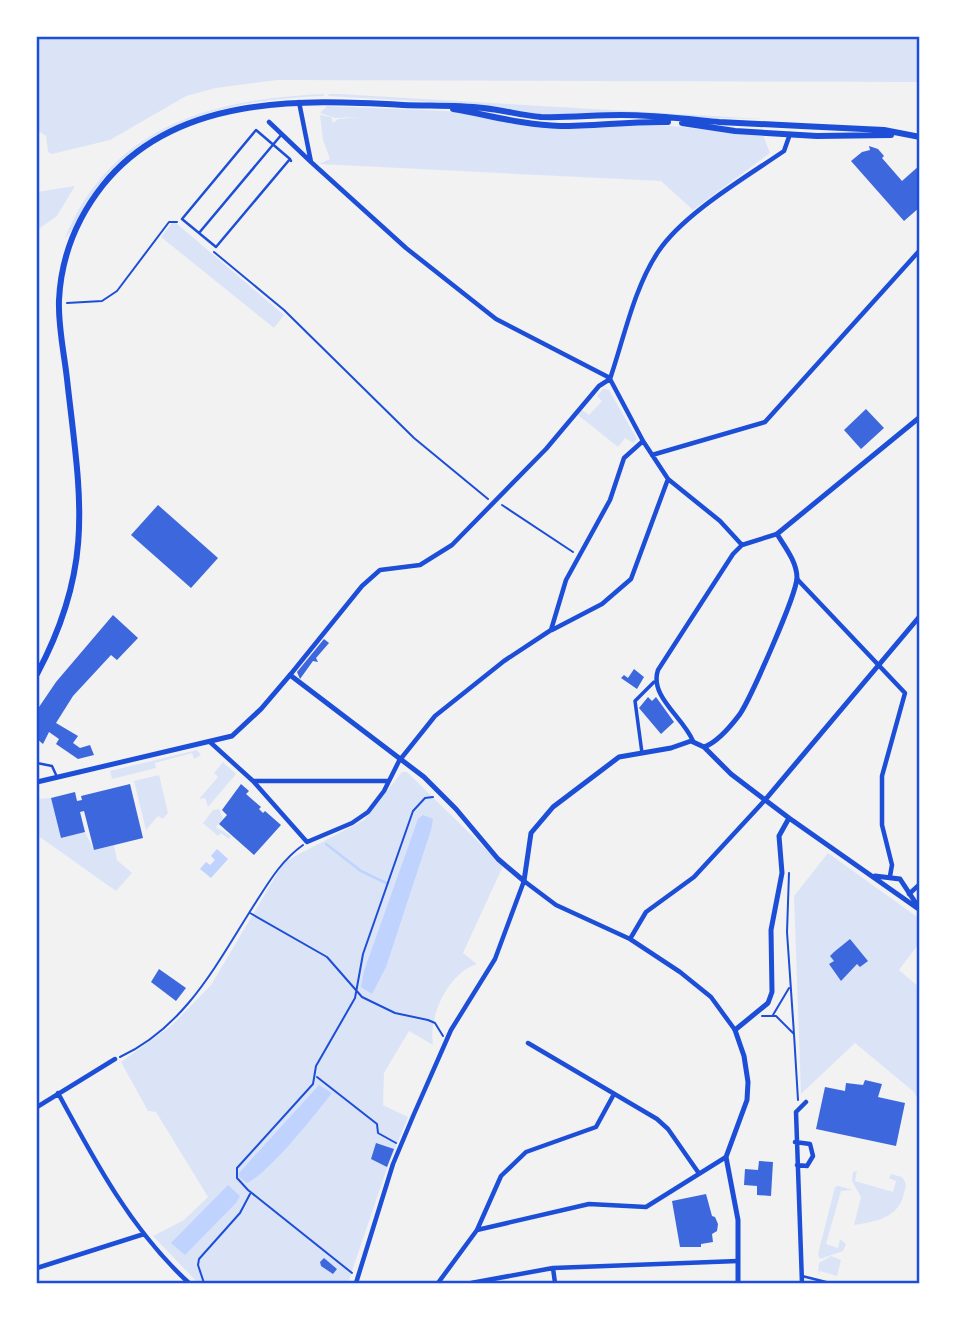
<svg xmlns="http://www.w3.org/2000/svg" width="957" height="1320" font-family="'Fira Sans Condensed',sans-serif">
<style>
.green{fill:#dbe4f7}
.water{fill:#bfd3fe}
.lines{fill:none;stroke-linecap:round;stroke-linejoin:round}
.stream{stroke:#bfd3fe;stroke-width:2.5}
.building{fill:#3d67dc}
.path{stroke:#1d4ed8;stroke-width:2}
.service{stroke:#1d4ed8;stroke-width:2.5}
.pedestrian{stroke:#1d4ed8;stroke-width:3.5}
.minor{stroke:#1d4ed8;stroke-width:4.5}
.tertiary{stroke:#1d4ed8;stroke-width:5}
.secondary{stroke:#1d4ed8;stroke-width:6}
.neatline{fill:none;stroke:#1d4ed8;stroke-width:2.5}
</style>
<rect width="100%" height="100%" fill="#f2f2f2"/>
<path class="green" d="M37,37H920V82L278,80L216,88L186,96L110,140L52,154L48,152L46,136L37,130Z
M324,94V96C245,99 159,114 105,177C95,188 71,235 65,238C112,125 212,99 324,94Z
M329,94H339L765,119L547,115L464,104L328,96Z
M327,106L447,111L527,125L640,123L763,135L770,153L693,210L661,181L319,164L330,159L323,140L320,115L331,117L333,123L338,119L360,117L335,118L320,113Z
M75,186L57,216L37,230V192Z
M172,223H176L284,315L274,328L161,237Z
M603,389L609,390L637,439L633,443L625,438L618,447L578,415L582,410L589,415L602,401L597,396Z
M197,750L201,755L194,759L192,753L155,763L156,768L112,779L110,771Z
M223,762L236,774L208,807L205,798L199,799L218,777L214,773Z
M402,772H407L503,866L463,953L477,964C448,973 428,1017 433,1045L409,1031L384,1073L383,1105L408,1117L386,1171L348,1283H198L153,1236L184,1220L208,1197L156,1112L148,1111L121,1062L171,1026L211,985L284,862L364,820Z
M159,775L168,813L163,819L158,816L146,830L134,781Z
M51,798L61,838L85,832L94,850L114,845L117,860L132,873L116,891L37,835V799Z
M219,809L223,819L216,827L231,836L229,839L221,833L218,836L203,823L213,810Z
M828,853L920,919V942L899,970L920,988V1104L914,1092L855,1043L801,1094L794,896Z
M857,1171L855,1181L893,1192L896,1181L889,1178L891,1174L902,1177C907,1183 906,1186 904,1193C899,1218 875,1222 854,1225L861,1197L852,1181L853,1172Z
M839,1186L853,1190L841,1191L826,1244L838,1248L840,1239L846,1244L843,1251L820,1259L818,1254L835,1187Z
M831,1256L841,1260L837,1276L820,1271L818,1275L819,1263Z"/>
<path class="water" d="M423,815L433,819L431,830L386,967L372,994L361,987L364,971L418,819Z
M217,849L228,859L211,878L200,869L206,862L210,865L215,860L211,856Z
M319,1085L332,1093C313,1117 271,1171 247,1183L239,1177V1173Z
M228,1185L240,1196L236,1203L185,1255L171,1243Z"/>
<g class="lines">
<path class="stream" d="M326,844L361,871L386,883"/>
</g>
<path class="building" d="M869,146L878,149L884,156L882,158L902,181L920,165V207L904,221L851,161L862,152L870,150Z
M866,409L884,428L861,449L844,430Z
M158,505L218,558L191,588L131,535Z
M113,615L138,638L117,660L111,655L73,696L56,723L78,736L73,743L80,748L90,745L94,755L78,759L56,744L59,739L49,732L43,744L37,739V710L56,682Z
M324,639L329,643L316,658L318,662L313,661L300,679L297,672Z
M634,669L644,677L637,689L621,678L624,675L628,678Z
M648,697L652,701L656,697L674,722L661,734L639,708Z
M130,784L143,838L94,850L84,811L80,812L85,832L61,838L51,798L75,792L77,801L82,800L81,796Z
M241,784L249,791L246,794L261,807L259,809L263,813L265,811L281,825L254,855L219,824L227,815L222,810Z
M850,939L868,961L860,967L857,964L841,981L829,964L834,961L830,956L834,952Z
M159,969L186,988L176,1001L151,982Z
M865,1080L882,1084L878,1097L905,1103L896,1146L816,1129L825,1087L845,1091L846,1083L863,1085Z
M376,1143L394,1149L387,1167L371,1159Z
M759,1161L773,1162L771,1196L757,1195V1186L744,1185L745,1169L758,1170Z
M706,1194L712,1216L715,1217L718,1224L717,1231L712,1234L713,1242L701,1244V1247H680L672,1201Z
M324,1258L337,1269L333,1274L321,1266L320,1262Z"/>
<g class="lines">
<path class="path" d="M214,252L284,310L414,438L488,499
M67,303L102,301L117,291L169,222H177
M502,505L573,552
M789,873L787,932L794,1034
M250,913L327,957L362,997L395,1013L428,1020L435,1023L443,1036
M773,1015L789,988
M762,1016H776L794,1034L798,1100
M120,1057C187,1026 218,961 256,902C270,880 282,860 303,845
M317,1077L377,1124L378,1133L396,1143
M352,1273L248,1190L237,1178V1168L313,1084L316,1066L355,998L363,954L413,811L425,798L433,797
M204,1283L198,1265L199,1259L240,1213L250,1194"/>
<path class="service" d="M290,159L216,247L182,219L256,130L290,159L291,161
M199,233L282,134
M37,763L52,766L57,777
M802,1276L830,1283"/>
<path class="pedestrian" d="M642,753L635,701L654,682"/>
<path class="minor" d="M299,102L311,162L406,248L496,319L610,378
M269,122L311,162
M610,379C624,338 634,288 658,252C683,214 746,177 784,151L790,134
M610,379L643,441L668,479L720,521L742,545
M652,455L765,422L920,250
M797,579L905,693L882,776V825L892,865L890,876
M552,630L602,604L631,579L668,479
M290,675L362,586L380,570L420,565L452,545L546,449L599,386L610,379
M693,741C683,717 649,696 658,670L733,554L742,545L777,534
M210,742L253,781L307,842L352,823L368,812L384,791L399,761L435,716L504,661L551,630L566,580L610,500L624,458L643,441
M253,781H389
M909,894L920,884
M630,939L646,912L694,877L765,800
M528,1043L657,1119L668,1129L698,1172
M58,1093C94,1160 132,1231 189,1283
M37,1107L115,1059
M795,1142L810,1144L813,1156L807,1166L797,1165
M477,1230L501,1176L526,1152L596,1127L614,1094
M37,1268L144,1234
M553,1268L555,1283
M356,1283L393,1164L414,1114L451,1030L495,959L524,881L556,905L630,939L680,972L711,997L735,1030
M438,1283L477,1230L589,1204L646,1207L726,1157
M471,1283L553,1268L738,1261
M802,1283L796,1112L806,1102"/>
<path class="tertiary" d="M704,747C718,742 731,726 740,714C751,697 796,596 797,578C797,562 785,547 777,534L920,417
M37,782L232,736L261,709L290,675L424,777L456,809L498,859L524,881L531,833L553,807L619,757L671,748L691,741L704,747L731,774L789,818L920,910
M765,800L920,616
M875,876L900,879L919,908
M738,1283V1220L726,1157L747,1100L748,1082L744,1056L735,1030L768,1003L772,992L771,930L782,873L779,836L789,818"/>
<path class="secondary" d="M453,109C489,115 523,125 560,126C596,126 632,121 668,122
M682,123L735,131L817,136L891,135
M37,674C96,564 80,495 67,379C64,352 58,327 59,300C61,258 77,218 103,185C175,95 300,99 403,105C430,106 457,105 483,108C502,110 521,115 541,117C568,118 594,115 621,115C653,115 687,119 719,122C774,125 829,127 884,130L920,137"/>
</g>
<rect width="957" height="1320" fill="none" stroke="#ffffff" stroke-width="77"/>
<rect x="38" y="38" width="880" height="1244" class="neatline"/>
</svg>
